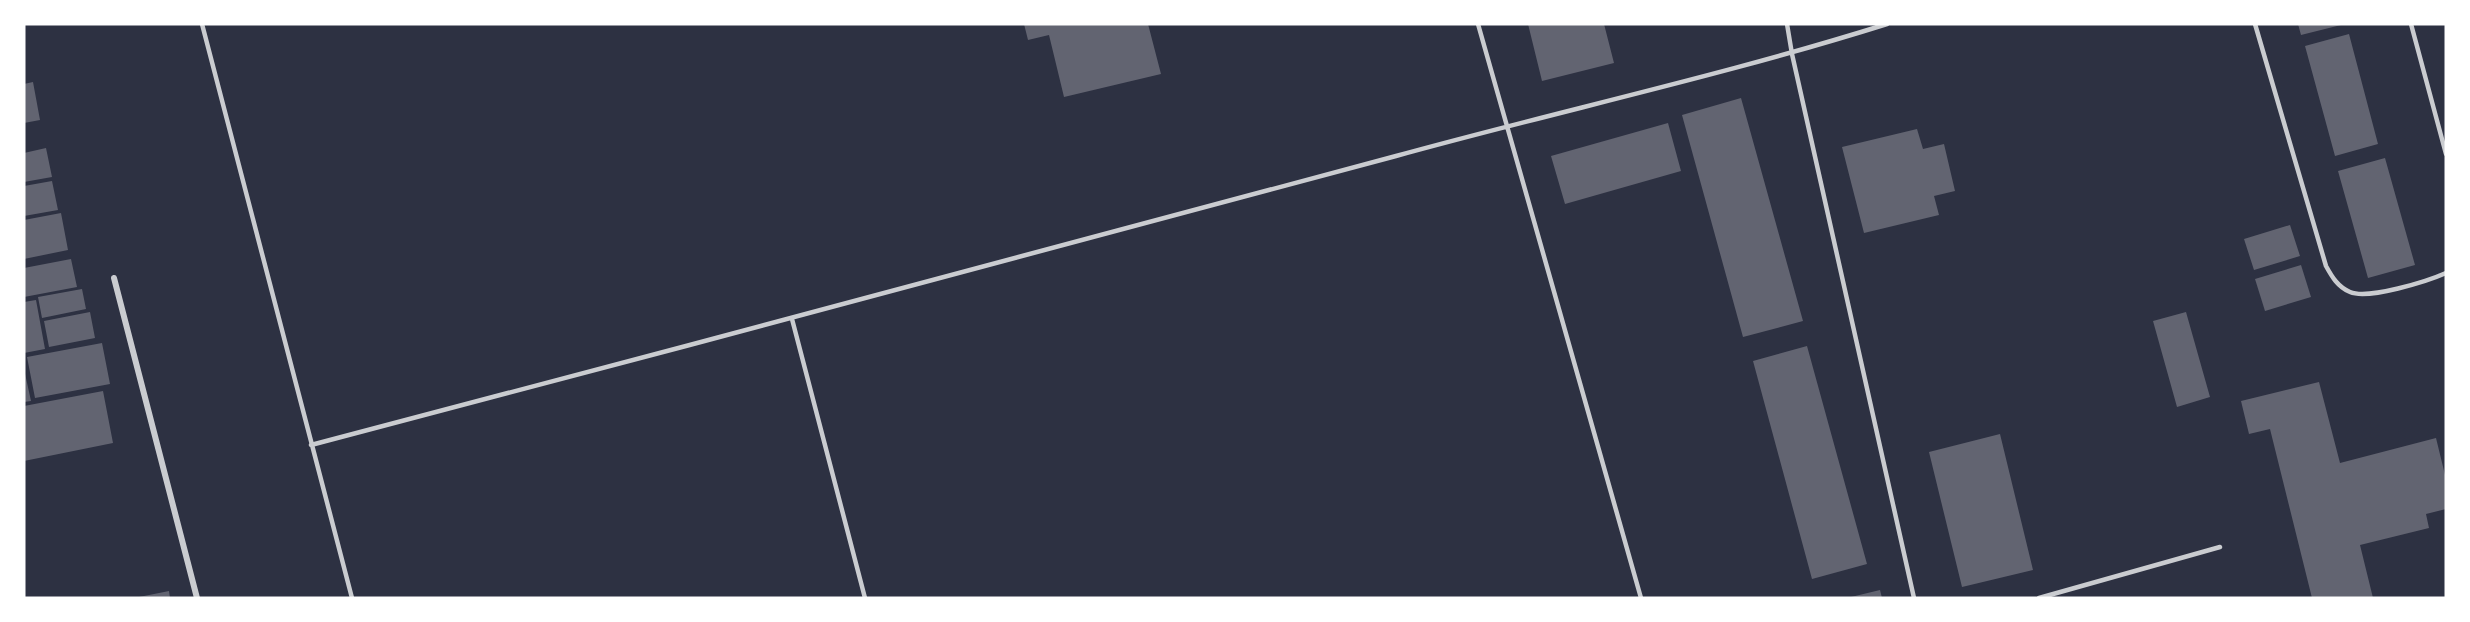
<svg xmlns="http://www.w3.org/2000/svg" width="2470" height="622" font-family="Roboto,sans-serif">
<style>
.building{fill:#626471}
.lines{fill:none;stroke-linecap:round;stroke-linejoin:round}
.service{stroke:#caccd0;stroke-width:4.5}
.minor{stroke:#caccd0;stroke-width:6}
</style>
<rect width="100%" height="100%" fill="#2d3142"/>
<path class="building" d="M1024,24H1148L1161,74L1064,97L1049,35L1028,40Z
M1528,24H1604L1614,63L1542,81Z
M2298,24H2340L2341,25L2301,35Z
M2349,34L2378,144L2335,156L2305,46Z
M33,82L40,120L24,123V84Z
M1741,98L1803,321L1743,337L1682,115Z
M1668,123L1681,171L1565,204L1551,156Z
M1917,129L1923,149L1944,144L1955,191L1934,196L1939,215L1864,233L1842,147Z
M46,148L52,177L24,182V153Z
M2385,158L2415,265L2368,278L2338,171Z
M52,181L58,210L24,216V186Z
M61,213L68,250L24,259V220Z
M2290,225L2300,256L2254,270L2244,239Z
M71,259L77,287L24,297V268Z
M2301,265L2311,297L2265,311L2255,279Z
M82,289L86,309L42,318L38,297Z
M36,300L45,349L24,353V302Z
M90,312L95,338L49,347L44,321Z
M2186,312L2210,397L2177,407L2153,321Z
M102,343L110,384L35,398L27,357Z
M1807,346L1867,564L1812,579L1753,361Z
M24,369L31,401L24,402Z
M2319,382L2340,463L2436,438L2446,479V509L2426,514L2429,528L2360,545L2373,598H2312L2270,429L2249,434L2241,401Z
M103,391L113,443L24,461V406Z
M2000,434L2033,570L1962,587L1929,452Z
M1880,590L1882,598H1851V597Z
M169,591L170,598H139V597Z"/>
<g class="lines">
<path class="service" d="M202,24L352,598
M1478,24L1641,598
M1787,24L1792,54L1914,598
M2255,24L2326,266C2332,277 2338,287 2350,292C2368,300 2428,281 2446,273
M2411,24L2446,154
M792,319L865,598
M311,445C673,350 1035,253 1396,156C1559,111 1725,75 1887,24
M2039,598L2220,547"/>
<path class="minor" d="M114,278L197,598"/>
</g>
<rect width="2470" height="622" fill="none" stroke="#ffffff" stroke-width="51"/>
</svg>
